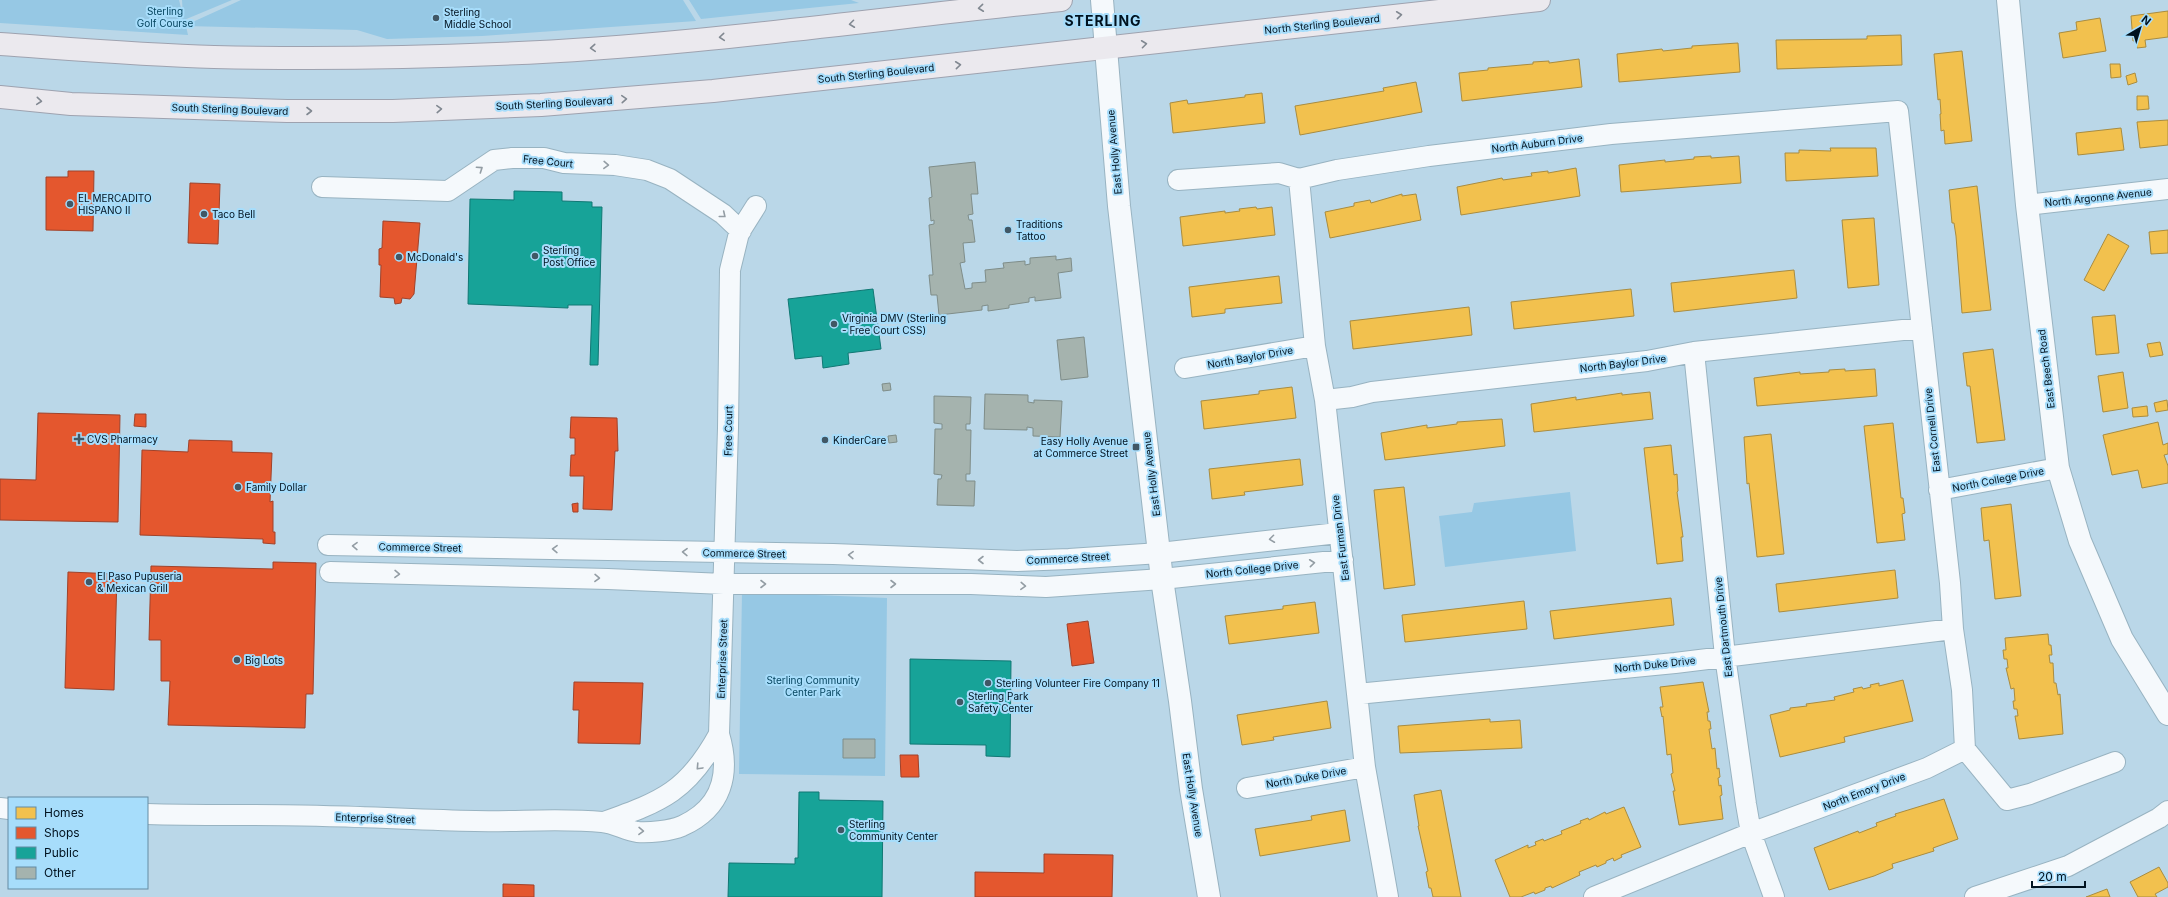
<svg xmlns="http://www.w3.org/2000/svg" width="2168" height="897" font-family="Inter,sans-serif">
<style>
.green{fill:#96c8e4}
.homes{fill:#f2c14e;stroke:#a98c40}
.shops{fill:#e4572e;stroke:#a0422a}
.public{fill:#17a398;stroke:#107874}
.building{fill:#a5b3ae;stroke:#7f8d89}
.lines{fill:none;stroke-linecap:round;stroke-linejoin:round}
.minor-casing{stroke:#98b3c1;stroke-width:22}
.tertiary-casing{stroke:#98b3c1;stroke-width:24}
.primary-casing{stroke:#9ea2af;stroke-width:24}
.minor{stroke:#f5f9fc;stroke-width:20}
.tertiary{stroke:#f5f9fc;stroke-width:22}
.primary{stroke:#ebe9ee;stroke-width:22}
.oneway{stroke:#818891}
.oneway2{stroke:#939da4}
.poi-dot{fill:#415765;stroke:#a7ddfb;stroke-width:1.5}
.labels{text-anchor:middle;stroke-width:4;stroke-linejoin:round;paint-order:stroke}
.park-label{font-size:10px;fill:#06455f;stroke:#a7ddfb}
.poi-label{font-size:10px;fill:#00121f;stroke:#a7ddfb;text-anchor:start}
.street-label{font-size:10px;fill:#00121f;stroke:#a7ddfb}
.district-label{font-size:14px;font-weight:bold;letter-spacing:1px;fill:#00121f;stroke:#a7ddfb}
</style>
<rect width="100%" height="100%" fill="#bad7e8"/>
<path class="green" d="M0,0H179L183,16L182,0H232L184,20L186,25L241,0H683L696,21L482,36L387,39L357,30L186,26L188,35L0,23Z
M689,0H851L859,3L701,19Z
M1570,492L1576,551L1445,567L1439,516L1472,512L1474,503Z
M742,592L887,598L885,776L739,774Z"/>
<path class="homes" d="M2168,11V37L2145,40L2146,47L2137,48L2136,40L2133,41L2131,16Z
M2100,18L2106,51L2063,58L2059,33L2077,30L2076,22Z
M1901,35L1902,65L1777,69L1776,40L1867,39V36Z
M1738,43L1740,72L1619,82L1617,54L1662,49L1663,51L1692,48V46Z
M1962,51L1972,141L1945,144L1944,130L1941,131L1940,114H1941L1940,99L1938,100L1934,54Z
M1579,59L1582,87L1462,101L1459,73L1488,70V68L1533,64V62L1549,61V63Z
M2110,64H2120L2121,77L2111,78Z
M2135,73L2137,82L2128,85L2126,76Z
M1416,82L1422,112L1300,135L1295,106L1384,91L1383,88Z
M1262,93L1265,123L1173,133L1170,103L1187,100L1188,104L1245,97V95Z
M2137,96H2148L2149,109L2137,110Z
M2168,120V145L2140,148L2137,122Z
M2121,128L2124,150L2078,155L2076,133Z
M1830,148H1876L1878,176L1786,181L1785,153H1799V150L1831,151Z
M1711,156V158L1739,156L1741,183L1621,192L1619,165L1665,160V162L1694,159V157Z
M1576,168L1580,196L1461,215L1457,187L1502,178L1503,180L1532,176L1531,173L1548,171V173Z
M1977,186L1991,310L1962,313L1956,236L1954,223H1952L1949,190Z
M1402,194V196L1416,194L1421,220L1330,238L1325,212L1354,206V203L1370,200L1371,203Z
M1256,207L1257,209L1272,207L1275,235L1183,246L1180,217L1225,211V213L1240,211L1239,209Z
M1874,218L1879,285L1848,288L1842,220Z
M2168,230V253L2151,254L2149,232Z
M2108,234L2129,246L2104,291L2084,280Z
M1794,270L1797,298L1674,312L1671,283Z
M1279,276L1282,303L1225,309V313L1192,317L1189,287Z
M1631,289L1634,316L1514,329L1511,302Z
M1469,307L1472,335L1353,349L1350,321Z
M2115,315L2119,353L2096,355L2092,317Z
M2160,342L2163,355L2150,357L2147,344Z
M1993,349L2005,440L1977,443L1970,386H1967L1963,353Z
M1845,369V371L1875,369L1877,396L1757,406L1754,378L1800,372V374L1829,372V370Z
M2123,372L2128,408L2103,412L2098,376Z
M1292,387L1296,418L1204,429L1201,401L1259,394V391Z
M1650,392L1653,419L1534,432L1531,404L1576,397V400L1622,393V395Z
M2167,400L2168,410L2156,412L2154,403Z
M2147,406L2148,416L2133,417L2132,408Z
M1502,419L1505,446L1385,460L1381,433L1427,425V428L1457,424V422Z
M2158,422L2163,445L2168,443V454L2164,455L2168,466V483L2142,488L2138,470L2112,475L2103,435Z
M1893,423L1901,498H1903L1905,513L1902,514L1905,540L1877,543L1864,426Z
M1771,434L1784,554L1757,557L1749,483L1747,484L1744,437Z
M1671,445L1674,475L1677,474L1678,491L1677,492L1683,537H1681L1683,561L1657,564L1644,448Z
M1300,459L1303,485L1244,492L1245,495L1212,499L1209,469Z
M1404,487L1415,585L1384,589L1374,490Z
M2011,504L2021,596L1995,599L1989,540L1984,541L1981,508Z
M1895,570L1898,598L1779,612L1776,584Z
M1671,598L1674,625L1554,639L1550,611Z
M1524,601L1527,629L1405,642L1402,615Z
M1315,602L1319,633L1229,644L1225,616L1283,609V606Z
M2048,634L2049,645H2051L2052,655H2049L2050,663H2053L2054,683H2056L2058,695L2060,694L2063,734L2019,739L2015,716H2018L2017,709H2014L2013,701H2015L2014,688L2011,689L2006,668H2008L2007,659H2004L2003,650H2006L2005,638Z
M1903,680L1913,721L1844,737L1845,742L1780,757L1770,715L1790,710V708L1807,706L1806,704L1835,700L1834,697L1854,692L1853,689L1862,687L1863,689L1871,687L1870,685L1879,683V686Z
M1703,682L1709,712H1707L1708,721H1710L1711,729H1709L1712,749L1715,748L1717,769L1719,768L1720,777L1718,778L1719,786L1721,785L1722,795L1720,796L1723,819L1679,825L1673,791H1675L1671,774L1673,773L1671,754L1667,755L1663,716L1662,717L1660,707H1663L1660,687Z
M1327,701L1331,728L1273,737L1274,740L1242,745L1237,715Z
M1490,719V722L1520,720L1522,748L1400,753L1398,726Z
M1441,790L1461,897H1433L1431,888H1429L1426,872L1428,871L1418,826H1419L1414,795Z
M1944,799L1958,839L1933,848L1934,851L1892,864L1893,868L1874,876L1829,890L1814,848L1858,831L1859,833L1877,826L1876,823L1896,816L1895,814Z
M1624,807L1641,847L1621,855L1622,857L1614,861L1613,858L1606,861V863L1597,867L1596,865L1579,872L1580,875L1552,888L1551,886L1545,888V890L1535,894L1534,892L1521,897H1510L1495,860L1528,845V848L1536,845L1535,842L1543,839L1544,841L1562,834L1561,831L1581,823L1580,821L1588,818L1589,820L1605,812L1606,814Z
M1345,810L1350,841L1260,856L1255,829L1312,820L1311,816Z
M2159,867L2168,883V887L2155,894L2157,897H2138L2130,882Z
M2107,889L2110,897H2086Z"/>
<path class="shops" d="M68,171H94L93,231L46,230V177H68Z
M190,183L220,184L218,244L188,243Z
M383,221L420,223L414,294L410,299L402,298L401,303L395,304L394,298L380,297L381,265H379V249L382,248Z
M38,413L120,415L118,522L0,520V479L36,480Z
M135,414H146V427L134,426Z
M571,417L617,418L618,451H615L612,510L583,509L584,476H570L571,455H575V438H570Z
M189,440L232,441V452L272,453L270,502L273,501V532H275V544L263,543V539L140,535L142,450L188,452Z
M578,503V512H573L572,504Z
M273,562L316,563L313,694H306L305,728L168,725L170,681H161V640H149L151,566L273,569Z
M68,572L117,574L114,690L65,688Z
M1088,621L1094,663L1072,666L1067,624Z
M574,682L643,683L640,744L578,743L579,710H573Z
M900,755H918L919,777H901Z
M1044,854L1113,855L1112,897H975V872L1044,873Z
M503,884L534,885V897H503Z"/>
<path class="public" d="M514,191L562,192V201L592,202V207H602L598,365H590L592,305H568V308L468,304L470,199L514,200Z
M873,289L881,349L848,353L849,364L823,368L822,356L795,359L788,299Z
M910,659L1011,661L1010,757L986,756V745L910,744Z
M799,792H819V800L883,801L882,897H728L729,863L795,864V858H798Z"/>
<path class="building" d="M975,162L978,194H971L973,214L968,215L969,220H972L975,242L963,243L965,262L960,263L965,289L972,288V283L986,282L985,270L1004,268L1003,263L1025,261V265L1030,264V258L1056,256V260L1071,258L1072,271L1058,273L1061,298L1035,301V297L1029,298V302L1009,305V308L988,311V305L982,306V310L939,315L937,295H931L929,275H933L929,225L934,224V220L931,221L929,198L932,197L929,167Z
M1084,337L1088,377L1061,380L1057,340Z
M890,383L891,390L883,391L882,384Z
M985,394L1028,395V402L1034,403V400L1062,401L1060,437L1033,436V428L1027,427V430L984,429Z
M934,396L971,397L970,424H966V430H971L970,474H966V481H975L974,506L937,505L938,479H941L942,475L934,474L935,429H942V424L934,423Z
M896,435L897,442L889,443L888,436Z
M843,739H875V758H843Z"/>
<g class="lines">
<defs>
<path id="minor" d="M1299,179L1315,346L1325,400L1365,767L1388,897
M1178,180L1279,173L1299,179L1337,170L1429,156L1611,134L1898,111L1950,583L1953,629L1962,690L1965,749
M322,187L448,191L494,160L512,158H544L564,163L615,165L647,170L670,179L723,214L741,231
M2027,205L2168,189
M1694,352L1725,656L1746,804L1751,833L1774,897
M1185,368L1315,346
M1325,400L1352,397L1372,392L1647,361L1694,352L1922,328
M1939,490L2058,468
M328,545L833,554L1017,561L1069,559L1160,553L1338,533
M330,572L608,579L724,584H971L1046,587L1162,579L1343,560
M1357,694L1675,663L1953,629
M1965,749L2007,800L2030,794L2115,762
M1247,788L1365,767
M0,808L9,809
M147,814C205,816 264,814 323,816C374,817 424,820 475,821C516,822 562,818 602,822C614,823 625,830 637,832C649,833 670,831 682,826C722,808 731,774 719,734L728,428L730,270L739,233L756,206
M604,822C663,801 688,791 719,734
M1594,897L1751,833L1927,768L1965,749
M1975,897L2068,866L2159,818L2168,811"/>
<path id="tertiary" d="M1102,0L1119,206L1162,579L1180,701L1191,789L1209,897
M2008,0L2027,205L2058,468L2080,541L2122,639L2168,714"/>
<path id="primary" d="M0,44C71,49 142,55 214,57C308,59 403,58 497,54C686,47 873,19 1061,0
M0,97L71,104L287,111H393L541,105L713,91L1539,0"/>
</defs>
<use href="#minor" class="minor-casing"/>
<use href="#tertiary" class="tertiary-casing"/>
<use href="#primary" class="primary-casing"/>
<use href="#minor" class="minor"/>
<use href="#tertiary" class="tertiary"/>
<use href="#primary" class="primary"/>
</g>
<defs><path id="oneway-chevron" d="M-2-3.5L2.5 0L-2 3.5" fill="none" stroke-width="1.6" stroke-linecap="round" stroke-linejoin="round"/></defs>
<g class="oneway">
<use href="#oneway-chevron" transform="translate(981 8) rotate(174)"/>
<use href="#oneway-chevron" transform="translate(1399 15) rotate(-6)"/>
<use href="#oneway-chevron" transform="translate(852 24) rotate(173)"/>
<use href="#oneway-chevron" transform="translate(722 37) rotate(175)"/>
<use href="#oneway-chevron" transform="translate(1144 44) rotate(-7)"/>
<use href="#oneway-chevron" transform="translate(593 48) rotate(176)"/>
<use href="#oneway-chevron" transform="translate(958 65) rotate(-6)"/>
<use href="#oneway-chevron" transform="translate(624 99) rotate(-4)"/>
<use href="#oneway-chevron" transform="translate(39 101) rotate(5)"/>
<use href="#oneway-chevron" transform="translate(439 109) rotate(-3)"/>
<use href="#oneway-chevron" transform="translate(309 111)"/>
</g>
<g class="oneway2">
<use href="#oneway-chevron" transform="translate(606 165) rotate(2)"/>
<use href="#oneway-chevron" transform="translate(480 169) rotate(-34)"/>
<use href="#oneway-chevron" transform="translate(723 215) rotate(39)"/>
<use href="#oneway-chevron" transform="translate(1272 539) rotate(173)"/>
<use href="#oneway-chevron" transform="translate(355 546) rotate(-179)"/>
<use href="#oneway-chevron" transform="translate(555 549) rotate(-179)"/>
<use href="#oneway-chevron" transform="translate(685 552) rotate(-179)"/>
<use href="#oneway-chevron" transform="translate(851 555) rotate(-178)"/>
<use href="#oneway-chevron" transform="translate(981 560) rotate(-180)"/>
<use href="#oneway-chevron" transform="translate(1312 563) rotate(-6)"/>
<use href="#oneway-chevron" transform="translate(397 574) rotate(1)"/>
<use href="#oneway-chevron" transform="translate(597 578) rotate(1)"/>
<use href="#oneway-chevron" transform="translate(763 584)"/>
<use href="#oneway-chevron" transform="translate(893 584)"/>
<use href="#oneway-chevron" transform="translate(1023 586) rotate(3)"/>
<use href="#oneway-chevron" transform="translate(699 767) rotate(133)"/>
<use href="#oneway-chevron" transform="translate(641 831) rotate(1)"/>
</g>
<g class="poi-dot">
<circle cx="436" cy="18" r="4"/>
<circle cx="70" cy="204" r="4"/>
<circle cx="204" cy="214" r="4"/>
<circle cx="1008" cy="230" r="4"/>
<circle cx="535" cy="256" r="4"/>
<circle cx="399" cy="257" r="4"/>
<circle cx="834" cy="324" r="4"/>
<path d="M77 433h4v4h4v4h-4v4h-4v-4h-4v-4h4z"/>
<circle cx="825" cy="440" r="4"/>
<rect x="1132" y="443" width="8" height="8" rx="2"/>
<circle cx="238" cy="487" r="4"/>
<circle cx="89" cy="582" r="4"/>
<circle cx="237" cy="660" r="4"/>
<circle cx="988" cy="683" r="4"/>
<circle cx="960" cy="702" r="4"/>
<circle cx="841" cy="830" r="4"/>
</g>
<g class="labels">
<g class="park-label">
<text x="165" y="15">Sterling<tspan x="165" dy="12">Golf Course</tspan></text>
<text x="813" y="684">Sterling Community<tspan x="813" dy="12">Center Park</tspan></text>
</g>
<g class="poi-label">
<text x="444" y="16">Sterling<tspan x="444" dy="12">Middle School</tspan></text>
<text x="78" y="202">EL MERCADITO<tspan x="78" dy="12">HISPANO II</tspan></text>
<text x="212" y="218">Taco Bell</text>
<text x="1016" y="228">Traditions<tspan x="1016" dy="12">Tattoo</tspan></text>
<text x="543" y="254">Sterling<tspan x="543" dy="12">Post Office</tspan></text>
<text x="407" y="261">McDonald's</text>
<text x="842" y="322">Virginia DMV (Sterling<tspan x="842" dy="12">- Free Court CSS)</tspan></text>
<text x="87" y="443">CVS Pharmacy</text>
<text x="833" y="444">KinderCare</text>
<text x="1128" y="445" text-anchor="end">Easy Holly Avenue<tspan x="1128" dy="12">at Commerce Street</tspan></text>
<text x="246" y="491">Family Dollar</text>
<text x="97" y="580">El Paso Pupuseria<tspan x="97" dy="12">&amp; Mexican Grill</tspan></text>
<text x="245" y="664">Big Lots</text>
<text x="996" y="687">Sterling Volunteer Fire Company 11</text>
<text x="968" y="700">Sterling Park<tspan x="968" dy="12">Safety Center</tspan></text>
<text x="849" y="828">Sterling<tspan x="849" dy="12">Community Center</tspan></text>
</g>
<g class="street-label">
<text transform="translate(1322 24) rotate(-6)" y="4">North Sterling Boulevard</text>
<text transform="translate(876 73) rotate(-6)" y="4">South Sterling Boulevard</text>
<text transform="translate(554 103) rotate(-3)" y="4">South Sterling Boulevard</text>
<text transform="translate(230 109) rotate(2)" y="4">South Sterling Boulevard</text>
<text transform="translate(1537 143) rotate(-7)" y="4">North Auburn Drive</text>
<text transform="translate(1114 152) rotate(-95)" y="4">East Holly Avenue</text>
<text transform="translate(548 161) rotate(6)" y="4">Free Court</text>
<text transform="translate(2098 197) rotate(-6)" y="4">North Argonne Avenue</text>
<text transform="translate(1250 357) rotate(-10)" y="4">North Baylor Drive</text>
<text transform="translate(1623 363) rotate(-7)" y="4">North Baylor Drive</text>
<text transform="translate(2046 369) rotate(-97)" y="4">East Beech Road</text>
<text transform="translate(1932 430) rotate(-96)" y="4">East Cornell Drive</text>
<text transform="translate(728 431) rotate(-89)" y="4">Free Court</text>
<text transform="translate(1151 474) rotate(-97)" y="4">East Holly Avenue</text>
<text transform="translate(1998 479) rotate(-11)" y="4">North College Drive</text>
<text transform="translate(1340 538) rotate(-97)" y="4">East Furman Drive</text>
<text transform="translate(420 547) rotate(1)" y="4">Commerce Street</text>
<text transform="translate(744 553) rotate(1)" y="4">Commerce Street</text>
<text transform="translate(1068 558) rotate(-3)" y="4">Commerce Street</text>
<text transform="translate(1252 569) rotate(-6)" y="4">North College Drive</text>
<text transform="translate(1723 627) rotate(-96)" y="4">East Dartmouth Drive</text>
<text transform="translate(722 659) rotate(-88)" y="4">Enterprise Street</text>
<text transform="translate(1655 664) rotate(-6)" y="4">North Duke Drive</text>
<text transform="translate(1306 777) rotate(-10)" y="4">North Duke Drive</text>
<text transform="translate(1864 791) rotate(-21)" y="4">North Emory Drive</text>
<text transform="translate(1193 795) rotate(81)" y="4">East Holly Avenue</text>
<text transform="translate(375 818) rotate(2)" y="4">Enterprise Street</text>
</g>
<g class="district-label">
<text x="1103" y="26">STERLING</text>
</g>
</g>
<rect x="8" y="797" width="140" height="92" fill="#a7ddfb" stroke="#648ca3"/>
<rect x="16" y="807" width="20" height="12" fill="#f2c14e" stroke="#648ca3"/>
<text x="44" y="817" font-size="12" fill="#00121f">Homes</text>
<rect x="16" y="827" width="20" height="12" fill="#e4572e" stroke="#648ca3"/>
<text x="44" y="837" font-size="12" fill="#00121f">Shops</text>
<rect x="16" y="847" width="20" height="12" fill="#17a398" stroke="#648ca3"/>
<text x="44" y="857" font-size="12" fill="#00121f">Public</text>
<rect x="16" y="867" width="20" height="12" fill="#a5b3ae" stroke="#648ca3"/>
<text x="44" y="877" font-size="12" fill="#00121f">Other</text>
<g transform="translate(2140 28) rotate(38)" stroke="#a7ddfb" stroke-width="3" paint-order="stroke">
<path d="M0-3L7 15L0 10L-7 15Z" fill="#00121f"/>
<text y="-6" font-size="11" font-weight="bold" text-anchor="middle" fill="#00121f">N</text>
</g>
<path d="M2032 881v6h53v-6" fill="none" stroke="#00121f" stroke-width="2"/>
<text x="2038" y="881" font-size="12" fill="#00121f" stroke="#a7ddfb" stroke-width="3" paint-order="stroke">20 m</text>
</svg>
